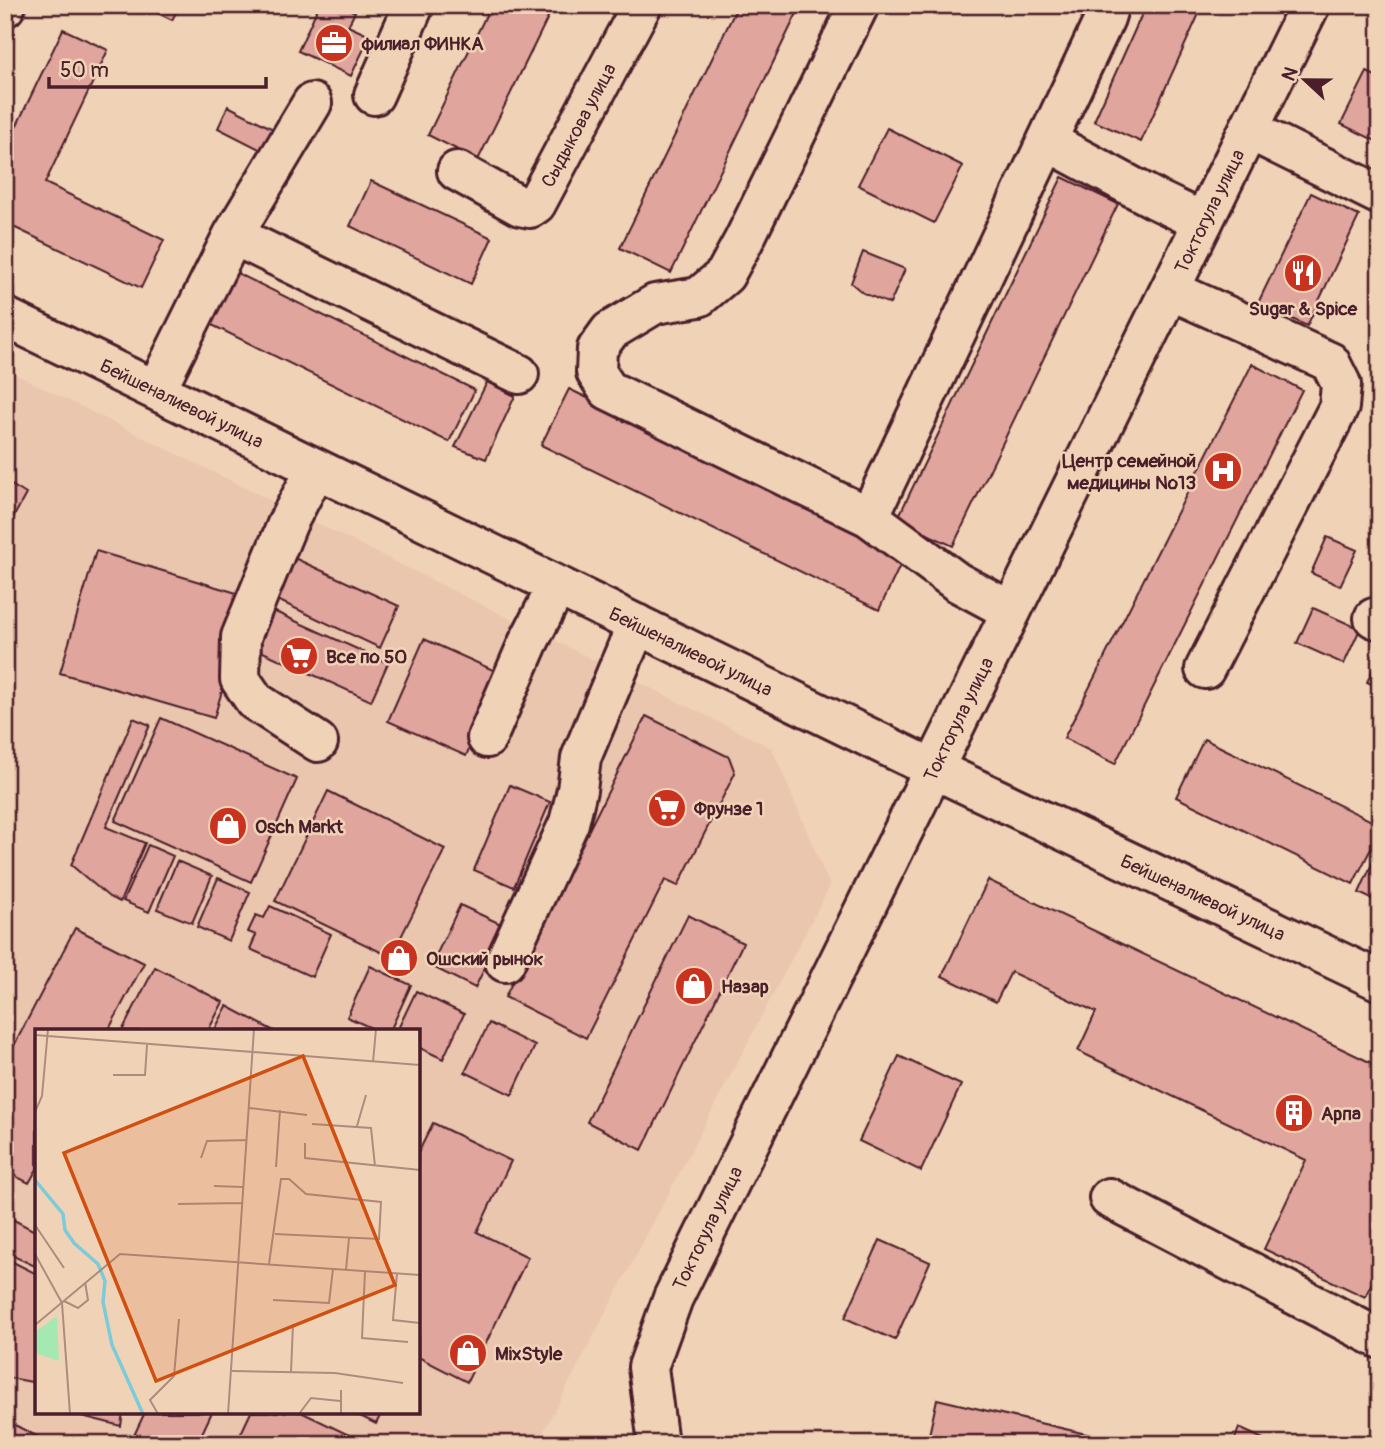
<svg xmlns="http://www.w3.org/2000/svg" width="1385" height="1449" font-family="Pangolin,sans-serif">
<style>
.built{fill:#ebc6ae;fill-rule:evenodd}
.building{fill:#e0a69d;stroke:#4a1f2b;stroke-width:2}
.lines{fill:none;stroke-linecap:round;stroke-linejoin:round}
.minor-casing{stroke:#4a1f2b;stroke-width:44}
.major-casing{stroke:#4a1f2b;stroke-width:44}
.minor{stroke:#f0d3b6;stroke-width:38}
.major{stroke:#f0d3b6;stroke-width:38}
.labels{text-anchor:middle;stroke-width:5;stroke-linejoin:round;paint-order:stroke}
.poi-label{font-size:19px;font-weight:bold;fill:#4a1f2b;stroke:#f0d3b6;text-anchor:start}
.street-label{font-size:19px;fill:#4a1f2b;stroke:#f0d3b6}
.inset-river{fill:none;stroke:#7bcbd8;stroke-width:3.5}
.inset-road{fill:none;stroke:#ae8b7e;stroke-width:2}
.view{fill:#d05011;fill-opacity:0.15;stroke:#d05011;stroke-width:3.5}
.inset-edge{fill:none;stroke:#4a1f2b;stroke-width:3.5}
</style>
<rect width="100%" height="100%" fill="#f0d3b6"/>
<filter id="ink" filterUnits="userSpaceOnUse"><feTurbulence type="fractalNoise" baseFrequency=".0143" numOctaves="2"/><feDisplacementMap in="SourceGraphic" scale="14" xChannelSelector="R" yChannelSelector="G"/><feConvolveMatrix kernelMatrix="1 2 1 2 8 2 1 2 1" color-interpolation-filters="sRGB"/></filter>
<g filter="url(#ink)">
<path class="built" d="M5,369L772,748L830,886L537,1444H5ZM37,1031H418V1412H37Z"/>
<path class="building" d="M141,5H180L172,20Z
M319,5H342L355,12L348,26L370,36L351,76L298,51Z
M491,5H554L478,160L428,135Z
M738,5H801L671,273L620,248Z
M1146,5H1203L1141,142L1094,121Z
M63,29L108,50L45,183L164,240L141,288L5,223V150Z
M1367,72L1380,78V143L1341,124Z
M228,106L277,131L267,153L218,128Z
M887,128L963,166L934,223L858,185Z
M1062,177L1118,204L953,546L897,520Z
M371,181L492,238L471,284L350,226Z
M1311,193L1359,216L1307,326L1258,303Z
M863,252L905,269L890,304L863,293L851,283Z
M235,272L475,390L449,442L210,324Z
M1252,364L1302,390L1115,764L1064,738Z
M487,382L515,396L486,459L455,447Z
M569,389L906,553L879,610L541,445Z
M5,481L26,494L5,533Z
M1327,537L1357,550L1340,586L1311,573Z
M96,551L250,597L214,718L60,673Z
M292,557L399,606L380,648L273,598Z
M1313,608L1360,629L1344,664L1297,643Z
M271,610L388,663L371,701L254,648Z
M424,639L502,674L466,756L388,721Z
M1380,655V688L1367,682Z
M646,716L729,757L735,773L678,886L665,880L586,1038L505,997Z
M133,718L150,725L106,827L145,843L120,902L109,897L71,865Z
M161,718L297,779L251,882L115,821Z
M1204,739L1380,825V831L1353,884L1176,797Z
M510,785L550,802L514,887L474,870Z
M328,791L445,849L391,957L275,901Z
M148,845L173,856L149,912L123,901Z
M1380,846V903L1359,893Z
M177,861L212,876L192,923L157,909Z
M218,878L250,892L229,941L197,927Z
M988,880L1380,1067V1266L1365,1297L1264,1249L1306,1160L1078,1051L1096,1012L1011,972L996,1002L942,976Z
M460,905L505,926L475,988L431,966Z
M270,906L331,934L312,977L250,949L256,935L248,932L256,915L264,918Z
M688,915L743,943L642,1150L587,1122Z
M75,928L144,963L108,1031H37V1169L29,1183L5,1171V1063Z
M370,966L411,985L390,1031H378L347,1017Z
M155,967L223,1002L208,1031H122Z
M416,991L464,1014L443,1059L418,1047V1031H397Z
M227,1006L274,1031H214Z
M489,1023L535,1046L512,1095L465,1072Z
M899,1056L961,1085L921,1171L859,1141Z
M433,1123L511,1161L477,1232L528,1257L467,1382L418,1357V1153Z
M12,1219L37,1232V1267L5,1252V1234Z
M880,1240L930,1262L895,1340L845,1318Z
M5,1258L37,1274V1383L5,1377Z
M937,1399L1129,1444H927Z
M66,1412H123L121,1426Z
M145,1412H212L197,1444H130Z
M251,1412H301L351,1436L348,1444H236Z
M352,1412H382L376,1424Z
M5,1420L52,1444H5Z
M1239,1428L1274,1444H1233Z"/>
<g class="lines">
<defs>
<path id="minor" d="M859,5L744,240L725,275L699,297L655,304L610,331L597,349L596,372L608,390L869,517L957,582L1011,611
M374,95L414,5
M1249,130L1380,195
M1047,141L1155,199L1203,222
M457,171L520,206L530,208L536,204L642,5
M233,235L519,374
M1170,290L1330,362L1341,384L1339,407L1205,669
M5,317L934,769L1380,981
M156,390L233,235L312,103
M316,469L288,522L241,637L240,679L255,701L318,742
M869,517L1105,18L1109,5
M1374,618L1380,620
M487,738L528,643L557,586
M505,962L569,823L577,790L581,758L637,624
M1109,1198L1380,1339"/>
<path id="major" d="M5,7L6,5
M658,1444L648,1367L673,1298L1310,5"/>
</defs>
<use href="#minor" class="minor-casing"/>
<use href="#major" class="major-casing"/>
<use href="#minor" class="minor"/>
<use href="#major" class="major"/>
</g>
</g>
<defs>
<symbol id="office-disc" viewBox="-11 -11 22 22"><circle r="9.5" fill="#c8321e" stroke="#f0d3b6"/><path d="M-6-3h4V-5.5h4V-3h4V5H-6ZM-1-4.5V-3h2v-1.5ZM-6 0V1H6V0Z" fill="#fff"/></symbol>
<symbol id="restaurant-disc" viewBox="-11 -11 22 22"><circle r="9.5" fill="#c8321e" stroke="#f0d3b6"/><path d="M-5-6h1v4h1v-4h1v4h1v-4h1v5L-1.5 .5V6h-2V.5L-5-1ZM5-6V6H3V1.5H1.5Q1.5-4 5-6Z" fill="#fff"/></symbol>
<symbol id="hospital-disc" viewBox="-11 -11 22 22"><circle r="9.5" fill="#c8321e" stroke="#f0d3b6"/><path d="M-5-5h3v3.5h4V-5h3V5h-3V1.5h-4V5h-3Z" fill="#fff"/></symbol>
<symbol id="supermarket-disc" viewBox="-11 -11 22 22"><circle r="9.5" fill="#c8321e" stroke="#f0d3b6"/><path d="M-6-5.5h2.5l.6 2H6L4.5 2H-2.5L-4.4-4H-6ZM-1.5 3.2a1.3 1.3 0 1 0 .1 0ZM3 3.2a1.3 1.3 0 1 0 .1 0Z" fill="#fff"/></symbol>
<symbol id="shop-disc" viewBox="-11 -11 22 22"><circle r="9.5" fill="#c8321e" stroke="#f0d3b6"/><path d="M-5-2.5h2.3a2.7 3.5 0 0 1 5.4 0H5L5.5 6h-11ZM-1.5-2.5h3a1.5 2.3 0 0 0-3 0Z" fill="#fff"/></symbol>
<symbol id="building-disc" viewBox="-11 -11 22 22"><circle r="9.5" fill="#c8321e" stroke="#f0d3b6"/><path d="M-4-6H4V6H1V3H-1V6H-4ZM-2.5-4.3h1.7v1.8h-1.7ZM.8-4.3h1.7v1.8H.8ZM-2.5-1h1.7V.8h-1.7ZM.8-1h1.7V.8H.8Z" fill="#fff"/></symbol>
</defs>
<g fill-rule="evenodd">
<use href="#office-disc" x="312" y="21" width="44" height="44"/>
<use href="#restaurant-disc" x="1281" y="251" width="44" height="44"/>
<use href="#hospital-disc" x="1201" y="449" width="44" height="44"/>
<use href="#supermarket-disc" x="277" y="634" width="44" height="44"/>
<use href="#supermarket-disc" x="645" y="786" width="44" height="44"/>
<use href="#shop-disc" x="206" y="804" width="44" height="44"/>
<use href="#shop-disc" x="377" y="936" width="44" height="44"/>
<use href="#shop-disc" x="672" y="964" width="44" height="44"/>
<use href="#building-disc" x="1272" y="1091" width="44" height="44"/>
<use href="#shop-disc" x="446" y="1331" width="44" height="44"/>
</g>
<g class="labels">
<g class="poi-label">
<text x="361" y="50">филиал ФИНКА</text>
<text x="1303" y="315" text-anchor="middle">Sugar &amp; Spice</text>
<text x="1196" y="467" text-anchor="end">Центр семейной<tspan x="1196" dy="22">медицины №13</tspan></text>
<text x="326" y="663">Все по 50</text>
<text x="694" y="815">Фрунзе 1</text>
<text x="255" y="833">Osch Markt</text>
<text x="426" y="965">Ошский рынок</text>
<text x="721" y="993">Назар</text>
<text x="1321" y="1120">Арпа</text>
<text x="495" y="1360">MixStyle</text>
</g>
<g class="street-label">
<text transform="translate(578 125) rotate(-62)" y="7">Сыдыкова улица</text>
<text transform="translate(1209 211) rotate(-64)" y="7">Токтогула улица</text>
<text transform="translate(182 403) rotate(26)" y="7">Бейшеналиевой улица</text>
<text transform="translate(691 651) rotate(26)" y="7">Бейшеналиевой улица</text>
<text transform="translate(958 719) rotate(-64)" y="7">Токтогула улица</text>
<text transform="translate(1203 897) rotate(25)" y="7">Бейшеналиевой улица</text>
<text transform="translate(707 1228) rotate(-64)" y="7">Токтогула улица</text>
</g>
</g>
<g transform="translate(35 1029)">
<rect width="385" height="385" fill="#f0d3b6"/>
<path d="M22,287L24,332L0,324V303Z" fill="#a6e8b2"/>
<path class="inset-river" d="M0,151L28,185L30,201L39,214L63,235L70,252L68,273L77,316L108,385"/>
<path class="inset-road" d="M384,0L385,33M0,6L385,36M338,33L341,0M78,46H110L112,16M214,79L272,86M0,83L7,67L13,0M277,95L336,99L340,137M322,97L331,66M270,114V129L385,141M166,129L172,112L212,111M241,138L245,81M179,157L208,158M143,175L207,174M0,196L29,239M0,225L27,274M234,235L246,150H254L271,165L346,173L344,210L240,205M311,241L314,209M330,242L327,309L373,313M362,244L358,291L385,294M238,271L294,274L298,240M29,272L43,279L53,271L50,253M27,274L35,385M0,296L85,225L385,246M197,342L300,344L368,354M256,343L258,295M123,385L115,371L139,347L144,290M193,385L219,0M264,385L276,369L305,372M306,385V361"/>
<path class="view" d="M268,27L360,256L121,352L29,124Z"/>
<rect width="385" height="385" class="inset-edge"/>
</g>
<rect width="1385" height="1449" fill="none" stroke="#f0d3b6" stroke-width="28"/>
<rect x="14" y="14" width="1357" height="1421" fill="none" stroke="#4a1f2b" stroke-width="2.5" filter="url(#ink)"/>
<g transform="translate(1305 80) rotate(292)" stroke="#f0d3b6" stroke-width="5" paint-order="stroke">
<path d="M0-5L12 26L0 18L-12 26Z" fill="#4a1f2b"/>
<text y="-10" font-size="19" font-weight="bold" text-anchor="middle" fill="#4a1f2b">N</text>
</g>
<path d="M49 77v10h217v-10" fill="none" stroke="#4a1f2b" stroke-width="3.5"/>
<text x="60" y="77" font-size="21" fill="#4a1f2b" stroke="#f0d3b6" stroke-width="5" paint-order="stroke">50 m</text>
</svg>
